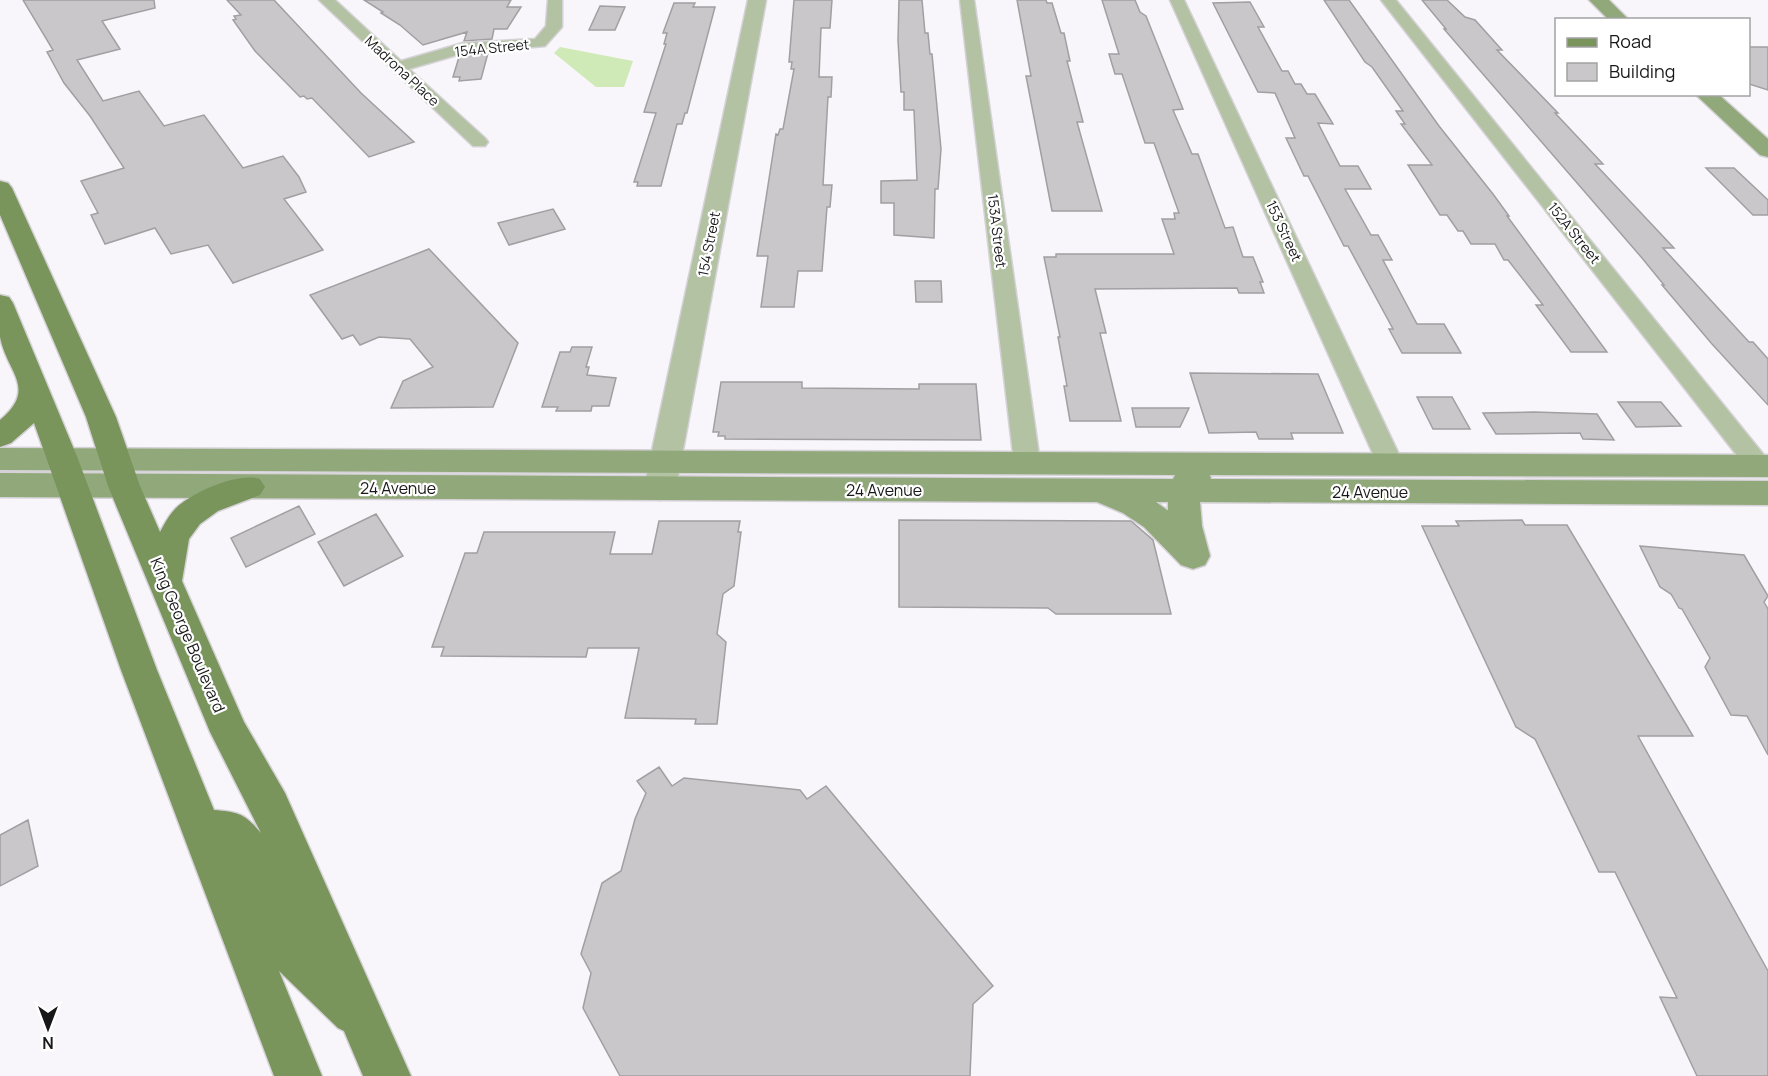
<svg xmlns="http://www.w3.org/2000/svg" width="1768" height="1076" font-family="Manrope,sans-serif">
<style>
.green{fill:#d0eab7}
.building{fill:#c9c7ca;stroke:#a19fa2;stroke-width:1.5}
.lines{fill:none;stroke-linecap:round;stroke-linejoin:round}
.minor-casing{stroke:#d4d2d6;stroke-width:3}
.tertiary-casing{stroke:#d4d2d6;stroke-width:3}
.secondary-casing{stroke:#d4d2d6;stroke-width:3}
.primary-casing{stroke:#d4d2d6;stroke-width:3}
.minor{fill:#b3c2a3;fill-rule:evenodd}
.tertiary{fill:#b3c2a3;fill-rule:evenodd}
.secondary{fill:#91a87a;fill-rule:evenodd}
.primary{fill:#79955c;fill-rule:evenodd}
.labels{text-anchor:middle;stroke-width:4.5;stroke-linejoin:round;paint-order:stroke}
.far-street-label{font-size:14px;fill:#181819;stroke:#fff}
.street-label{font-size:16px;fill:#181819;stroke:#fff}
</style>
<rect width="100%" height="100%" fill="#f8f6fa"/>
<path class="green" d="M560,47L633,61L624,87H596L554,53Z"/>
<path class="building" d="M23,0H154L155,8L102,21L120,49L77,60L103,101L139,91L164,126L204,115L243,168L283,156L299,177L306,192L284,199L323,250L233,283L208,245L171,254L155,228L105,244L91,215L98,213L81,181L124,168L90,116L64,83L47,52L53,50Z
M227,0H274L361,93L414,142L369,157L312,98L307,99L304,96L300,97L255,51L233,20L236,19L234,16L241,15Z
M364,0H511L507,7H521L507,29H494L492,39L464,41L467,32L423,45L400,25L381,13L383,12Z
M794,0H832L830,28H821L819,77H832L831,97H828L823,185H832L830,207H827L822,271H798L794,307H761L768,256H757L776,134L778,135L780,129H783L794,69H791L792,62H789Z
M899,0H922L925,33H928L930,54H932L941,149L938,189H935L934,238L894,235V203H881V181L917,180L914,110H904V92H901L898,40Z
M1017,0H1046L1047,3H1052L1061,33H1064L1070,61H1067L1083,122H1077L1102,211H1052L1026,76H1031Z
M1102,0H1135L1140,12L1146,16L1183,109L1173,110L1192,154H1198L1225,228L1233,227L1243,257H1253L1263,282H1260L1264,293H1239L1237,288L1095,289L1106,333H1100L1121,421H1070L1064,386H1067L1058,337H1060L1044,257H1056V254H1174L1162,219H1175L1174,213H1179L1154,143H1145L1122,74H1115L1109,54H1119Z
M1324,0H1349L1439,126L1493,194L1509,216H1507L1607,352H1571L1536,305H1543L1508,260H1504L1495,244H1471L1463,231H1458L1447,215H1440L1408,165H1432L1401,124H1405L1396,111H1403L1372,67L1365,62Z
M1422,0H1447L1465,17L1475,20L1502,50H1497L1558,113H1555L1603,164H1595L1674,248H1663L1749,342H1753L1768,359V405L1712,344L1662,285H1664L1642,258L1444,29H1446Z
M1250,2L1264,27H1258L1282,71H1288L1295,84H1301L1307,94H1315L1333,124L1318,123L1340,166H1358L1371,189H1345L1371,235H1378L1392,260H1383L1417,324H1444L1461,353H1402L1389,329H1393L1348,246H1344L1308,176H1304L1286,138H1295L1275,93L1258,92L1213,3Z
M674,3H695L693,7H715L687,113H685L682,124H677L661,186H637L638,182H634L656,113L644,112L666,44H664L667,33H663Z
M600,6L625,7L615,30H589Z
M1749,47H1768V90L1749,84Z
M488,53L481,79L459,81L460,77H453L459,57Z
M1706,168H1734L1768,200V215H1753Z
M553,209L565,229L509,245L498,223Z
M429,249L518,343L493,407L391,408L403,381L433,367L410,339L379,337L360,345L353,335L342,339L310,295Z
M915,281H941L942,302H916Z
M572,347H592L586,367H589L587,375L616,378L609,406H592L591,411H556L558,407H542L560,352H570Z
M1190,373L1318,374L1343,433H1291L1293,439H1259L1256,432L1209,433Z
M721,382H802V388L919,389V384H976L981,440L725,439V436H718L719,432H713Z
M1417,397H1452L1470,429H1433Z
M1618,402H1661L1681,426L1636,427Z
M1132,408H1189L1180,427H1136Z
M1534,412L1597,414L1614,440L1583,439L1580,433L1496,434L1483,413Z
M299,506L315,534L246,567L231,538Z
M376,514L403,556L344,586L318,542Z
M899,520L1131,521L1153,540L1171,614H1056L1048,608L899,607Z
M1522,520L1525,525H1567L1693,736H1638L1768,971V1076H1697L1660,997L1677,998L1615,872H1599L1535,739L1516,727L1422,526H1459L1456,521Z
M659,521H740L738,532H741L734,586L723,594L717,634L726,642L717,724H695L696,719L625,718L639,648H588L586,657L441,656L444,647H432L465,553H477L484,532H615L610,554H652Z
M1640,546L1744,555L1768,596L1764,602L1768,609V755L1747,716L1731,715L1705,667L1710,658L1682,609L1679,608L1671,594L1660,587Z
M659,767L672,786L684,778L800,790L807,799L826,786L993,986L973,1004L970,1076H620L583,1008L591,973L581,954L602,883L621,871L635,819L646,793L637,781Z
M28,820L38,866L0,886V835Z"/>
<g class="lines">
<defs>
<path id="minor" d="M319,0H335L401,61L463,43L535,39L546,26L548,0H562V27L545,46L464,53L409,69L485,138L488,142L485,146H473Z
M960,0H974L1040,462L1036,468L1027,471L1018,468L1014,462Z
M1170,0H1184L1403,463L1399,469L1390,472L1381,469L1377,463Z
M1381,0H1396L1768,460V472L1759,475L1750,472Z"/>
<path id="tertiary" d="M748,0H766L676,488L671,496L660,500L649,496L644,488Z"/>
<path id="secondary" d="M1589,0H1609L1629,20H1609Z
M1695,94H1718L1768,139V157L1760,155Z
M0,448L1768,455V477L1210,475L1211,479L1768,481V505L1200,502L1202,526L1210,556L1205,565L1193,569L1181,565L1144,527L1123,513L1097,502L0,497V473L1173,479L1175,475L0,470ZM1156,502H1168V510H1167Z"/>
<path id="primary" d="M0,181L8,183L12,188L116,417L140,486L160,532C165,523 169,515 176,508C193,492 238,472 260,479L265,487L260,495L218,511L200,524L189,539L182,581L244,722L285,793L411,1076H363L344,1031L338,1028L279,971L322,1076H274L121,670L34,423L11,443L0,447V420C38,388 7,373 0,337C0,324 0,308 0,295L9,297L13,303L78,459L157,670L214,810C239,812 245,814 261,833L210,732L108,486L86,417L0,215Z"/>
</defs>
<use href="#minor" class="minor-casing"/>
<use href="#tertiary" class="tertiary-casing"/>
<use href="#secondary" class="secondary-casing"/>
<use href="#primary" class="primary-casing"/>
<use href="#minor" class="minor"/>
<use href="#tertiary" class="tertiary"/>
<use href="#secondary" class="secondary"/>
<use href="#primary" class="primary"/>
</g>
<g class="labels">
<g class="far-street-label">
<text transform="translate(492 48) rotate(-6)" y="5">154A Street</text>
<text transform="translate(402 71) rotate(43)" y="5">Madrona Place</text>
<text transform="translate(997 231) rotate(83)" y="5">153A Street</text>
<text transform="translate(1284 231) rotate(65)" y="5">153 Street</text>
<text transform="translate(1574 233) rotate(51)" y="5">152A Street</text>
<text transform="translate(709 244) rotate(-79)" y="5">154 Street</text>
</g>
<g class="street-label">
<text x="398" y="494">24 Avenue</text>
<text x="884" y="496">24 Avenue</text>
<text x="1370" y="498">24 Avenue</text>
<text transform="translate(188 635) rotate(67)" y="6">King George Boulevard</text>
</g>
</g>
<rect x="1555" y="18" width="195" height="78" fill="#ffffff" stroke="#a3a3a3" stroke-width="1.5"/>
<rect x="1567" y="38" width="30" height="9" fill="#79955c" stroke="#a3a3a3" stroke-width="1.5"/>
<text x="1609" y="48" font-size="18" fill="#181819">Road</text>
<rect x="1567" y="63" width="30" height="18" fill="#c9c7ca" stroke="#a3a3a3" stroke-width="1.5"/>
<text x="1609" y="78" font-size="18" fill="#181819">Building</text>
<g transform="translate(48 1028) rotate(180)" stroke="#ffffff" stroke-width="4.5" paint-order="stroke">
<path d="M0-4.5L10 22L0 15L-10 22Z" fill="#181819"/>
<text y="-9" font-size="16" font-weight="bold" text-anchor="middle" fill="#181819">N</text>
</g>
</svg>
